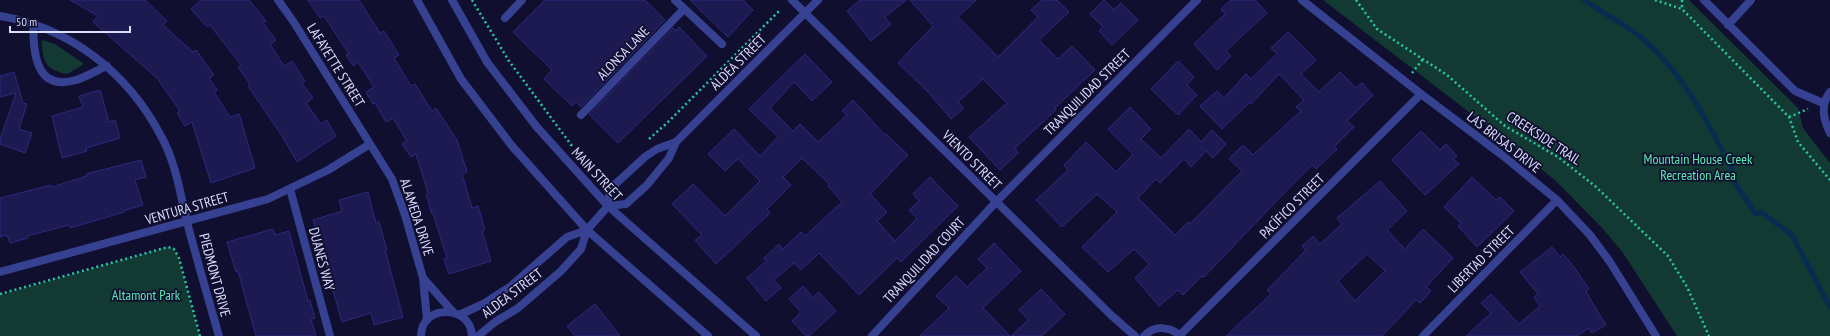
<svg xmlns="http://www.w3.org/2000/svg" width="1830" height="336" font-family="'PT Sans Narrow',sans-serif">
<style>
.green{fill:#123932}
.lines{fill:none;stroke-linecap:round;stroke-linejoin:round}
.stream{stroke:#062d51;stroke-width:5}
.building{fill:#1c1a51;stroke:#2d2980;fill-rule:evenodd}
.path{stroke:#25cba8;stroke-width:2.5;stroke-dasharray:2 3;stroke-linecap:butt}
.service{stroke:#364192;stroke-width:8}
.minor{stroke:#364192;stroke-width:8}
.tertiary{stroke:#364192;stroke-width:8}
.labels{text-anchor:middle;stroke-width:3.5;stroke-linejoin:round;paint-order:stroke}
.street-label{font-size:14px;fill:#dddeff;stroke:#100f2f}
.park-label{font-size:14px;fill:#5cecb2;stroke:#100f2f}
</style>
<rect width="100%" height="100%" fill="#100f2f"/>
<path class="green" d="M1323,0H1689L1798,108L1803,128L1830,163V336H1677L1623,253L1603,229L1557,182L1517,149Z
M42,40L55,44L83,63V65L67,74C45,70 42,60 42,40Z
M168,247L174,249L179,258L200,336H0V295Z"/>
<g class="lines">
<path class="stream" d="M1584,0C1603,13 1625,24 1643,39C1683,73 1707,121 1731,167L1732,172L1730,176L1756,214L1761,212L1792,235L1830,307"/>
</g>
<path class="building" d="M70,0H145L167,21L163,25L193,52L196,50L214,75L209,78L217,90L214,92L230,117L239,114L255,168L211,183L192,122L185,126L177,113L180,111L157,78L93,22L98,16Z
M201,0H249L266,21L263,23L276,40L270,44L284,66L292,61L305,81L302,83L313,98L306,103L321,124L327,120L336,136L297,162L282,136L248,86L250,84L238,67L241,65L210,25L207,27L191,9Z
M308,0H359L380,33L384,31L399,55L394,58L411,86L415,84L432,111L436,108L457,140L467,172L462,174L472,208L478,206L485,230L482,231L491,261L449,274L444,259L447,258L433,214H432L426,194L428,193L416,154L411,157L402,144L407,141L393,118L386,122L375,103L373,104L366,92L374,87L358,62L353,66L346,55L349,54L324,16L320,18Z
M545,0H645L665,20L581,107L576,102L572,106L544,79L552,70L513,32Z
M690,0H743L753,10L728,37Z
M860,0H906L885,17L891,24L871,41L847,11Z
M910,0H976L958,17L998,57L1038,17L1031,10L1042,0H1057L1069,12L1039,40L1058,59L1072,46L1095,70L1055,108L1056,110L1015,148L1018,153L1000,170L969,137L1007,103L983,79L958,102L964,108L951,119L928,92L898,63L933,26Z
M1104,0L1114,10L1121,3L1138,20L1112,45L1099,31L1103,27L1090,14Z
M1231,0H1255L1267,13L1226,51L1231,56L1217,70L1194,44L1225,14L1221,9Z
M679,27L707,56L618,143L589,114L673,28L676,31Z
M1288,32L1316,60L1301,74L1319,92L1340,72L1356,88L1362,83L1373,95L1347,121L1354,127L1334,147L1337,149L1316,169L1312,165L1289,188L1204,277L1202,276L1183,295L1178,290L1159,306L1135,278L1149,264L1134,249L1108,272L1082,247L1117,212L1097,194L1062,227L1036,200L1068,170L1064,165L1086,142L1116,172L1133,154L1108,129L1130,107L1151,129L1141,139L1161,158L1189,129L1201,142L1212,130L1226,144L1213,158L1206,151L1191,167L1184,159L1160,183L1156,179L1138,198L1175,235L1188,222L1190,224L1242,171L1229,159L1243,145L1253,155L1301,111L1296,107L1304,100L1279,74L1251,104L1250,102L1222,129L1200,106L1217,91L1224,98L1246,74L1251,79L1277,54L1271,48Z
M805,54L832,82L812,101L794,82L770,108L793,131L800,124L818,142L847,115L842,111L853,100L885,135L886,134L908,155L870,194L887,212L877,221L895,241L917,218L909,210L919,201L913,194L930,177L958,206L901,262L897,258L859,295L819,253L801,270L794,263L774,280L781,288L766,301L747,278L766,261L764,258L779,244L783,249L801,232L805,236L842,202L828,186L829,184L802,158L783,177L791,185L767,209L770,213L716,264L695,240L702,235L672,204L693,184L725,216L760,181L738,159L725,171L708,154L734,129L760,156L778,137L749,109Z
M1178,61L1194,77L1187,85L1197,95L1178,115L1151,89Z
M14,72L23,103L27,104L19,129L32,133L25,153L0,144V139L16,93L0,97V76Z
M100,90L109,122L115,120L120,138L86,148L87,151L62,158L52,116L83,107L79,96Z
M1421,131L1440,150L1446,144L1457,156L1453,159L1459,164L1425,195L1392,160Z
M141,160L146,177L135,180L143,205L123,211L124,212L70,228L69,225L27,236L28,238L10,243L7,235L0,237V198L51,185L52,187L87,176L86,174Z
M1472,177L1496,200L1500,197L1514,211L1477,247L1458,226L1461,223L1444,207Z
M1380,181L1407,211L1387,230L1405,249L1423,229L1453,258L1426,287L1431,291L1420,303L1416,300L1382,336H1226L1271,294L1267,290L1306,250L1302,246L1313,236L1320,244L1342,224L1337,218ZM1367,254L1385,271L1355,301L1338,281Z
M368,192L376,223L379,222L387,250H385L403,317L374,325L371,313L342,322L313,220L342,211L339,200Z
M273,229L275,235L289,231L308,301L310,300L315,318L311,319L316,336H256L238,271L236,272L227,242Z
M994,243L1021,271L983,308L1010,336H920L949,308L936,296L956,276L967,287L987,268L978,259Z
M1552,247L1560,257L1563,254L1574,267L1589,289L1586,292L1606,325L1592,333L1589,328L1577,336H1466L1491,313L1481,303L1491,294L1519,324L1540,306L1534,297L1538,294L1520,272Z
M803,286L813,297L819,292L836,311L809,336H806L792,321L801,312L789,299Z
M1041,289L1065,314L1042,336H1011L1028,320L1019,310Z
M595,304L620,336H575L567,326Z"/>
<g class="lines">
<path class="path" d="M472,0L509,61L572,146
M1356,0L1377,29L1447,75L1505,126L1558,157L1595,186L1668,256L1687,287L1709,336
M1655,0L1682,9L1789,117L1798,142L1830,180
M1682,0V9
M1412,73L1423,59
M1789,117L1808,109
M649,139L667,123L779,11
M0,294L168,247L174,249L179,258L200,336"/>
<path class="service" d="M1704,0L1795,91L1823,103
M1728,25L1751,0
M290,189L330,336"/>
<path class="minor" d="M278,0L293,21L392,179L405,215L423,278L427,320
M675,0L722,44
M792,0L1111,315L1135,336
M1302,0L1421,94L1502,155L1557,200L1590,235L1610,262L1656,336
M0,16C71,28 128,73 161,136C176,163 180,193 187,222C197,260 208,298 219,336
M505,18L522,0
M33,25C34,53 35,92 76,80C86,77 97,70 107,66
M581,115L684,9
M608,206L626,204L647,185L669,158L676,142L818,0
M0,272L268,199L328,170L370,144
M423,278L453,312
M459,315L483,304L511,286L567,237L587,230
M1180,335L1421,94
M421,336C421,304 471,304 472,336
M478,336L495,322L518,308L561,271L581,249L587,230L608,206L610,189L646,156L657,149L676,142
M872,336L996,202L1197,0
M1144,336C1155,325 1169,326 1181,336
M1423,336L1557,200"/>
<path class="tertiary" d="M417,0L461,79L512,146L587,230L708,336
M452,0L487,62L536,126L608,206L756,336
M1830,92C1820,105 1823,119 1830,133"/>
</g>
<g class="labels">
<g class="street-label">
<text transform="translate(623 53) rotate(-46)" y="5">ALONSA LANE</text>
<text transform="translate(738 62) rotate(-45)" y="5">ALDEA STREET</text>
<text transform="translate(336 65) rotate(58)" y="5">LAFAYETTE STREET</text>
<text transform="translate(1087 92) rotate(-45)" y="5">TRANQUILIDAD STREET</text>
<text transform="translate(1544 138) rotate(33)" y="5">CREEKSIDE TRAIL</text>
<text transform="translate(1504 142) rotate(38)" y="5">LAS BRISAS DRIVE</text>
<text transform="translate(972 160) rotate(45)" y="5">VIENTO STREET</text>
<text transform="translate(597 174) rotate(47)" y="5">MAIN STREET</text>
<text transform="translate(1292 206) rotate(-45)" y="5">PACÍFICO STREET</text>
<text transform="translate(187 208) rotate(-16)" y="5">VENTURA STREET</text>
<text transform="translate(417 217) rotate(72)" y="5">ALAMEDA DRIVE</text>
<text transform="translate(322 259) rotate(75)" y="5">DUANES WAY</text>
<text transform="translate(1481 259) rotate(-45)" y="5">LIBERTAD STREET</text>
<text transform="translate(924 260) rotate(-47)" y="5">TRANQUILIDAD COURT</text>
<text transform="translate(215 275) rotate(75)" y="5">PIEDMONT DRIVE</text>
<text transform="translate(512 293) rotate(-37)" y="5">ALDEA STREET</text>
</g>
<g class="park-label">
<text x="1698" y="164">Mountain House Creek<tspan x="1698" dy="16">Recreation Area</tspan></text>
<text x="146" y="300">Altamont Park</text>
</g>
</g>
<path d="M10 26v6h120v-6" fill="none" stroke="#dddeff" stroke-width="2"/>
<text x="16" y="26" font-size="12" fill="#dddeff" stroke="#100f2f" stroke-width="3" paint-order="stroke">50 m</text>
</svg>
